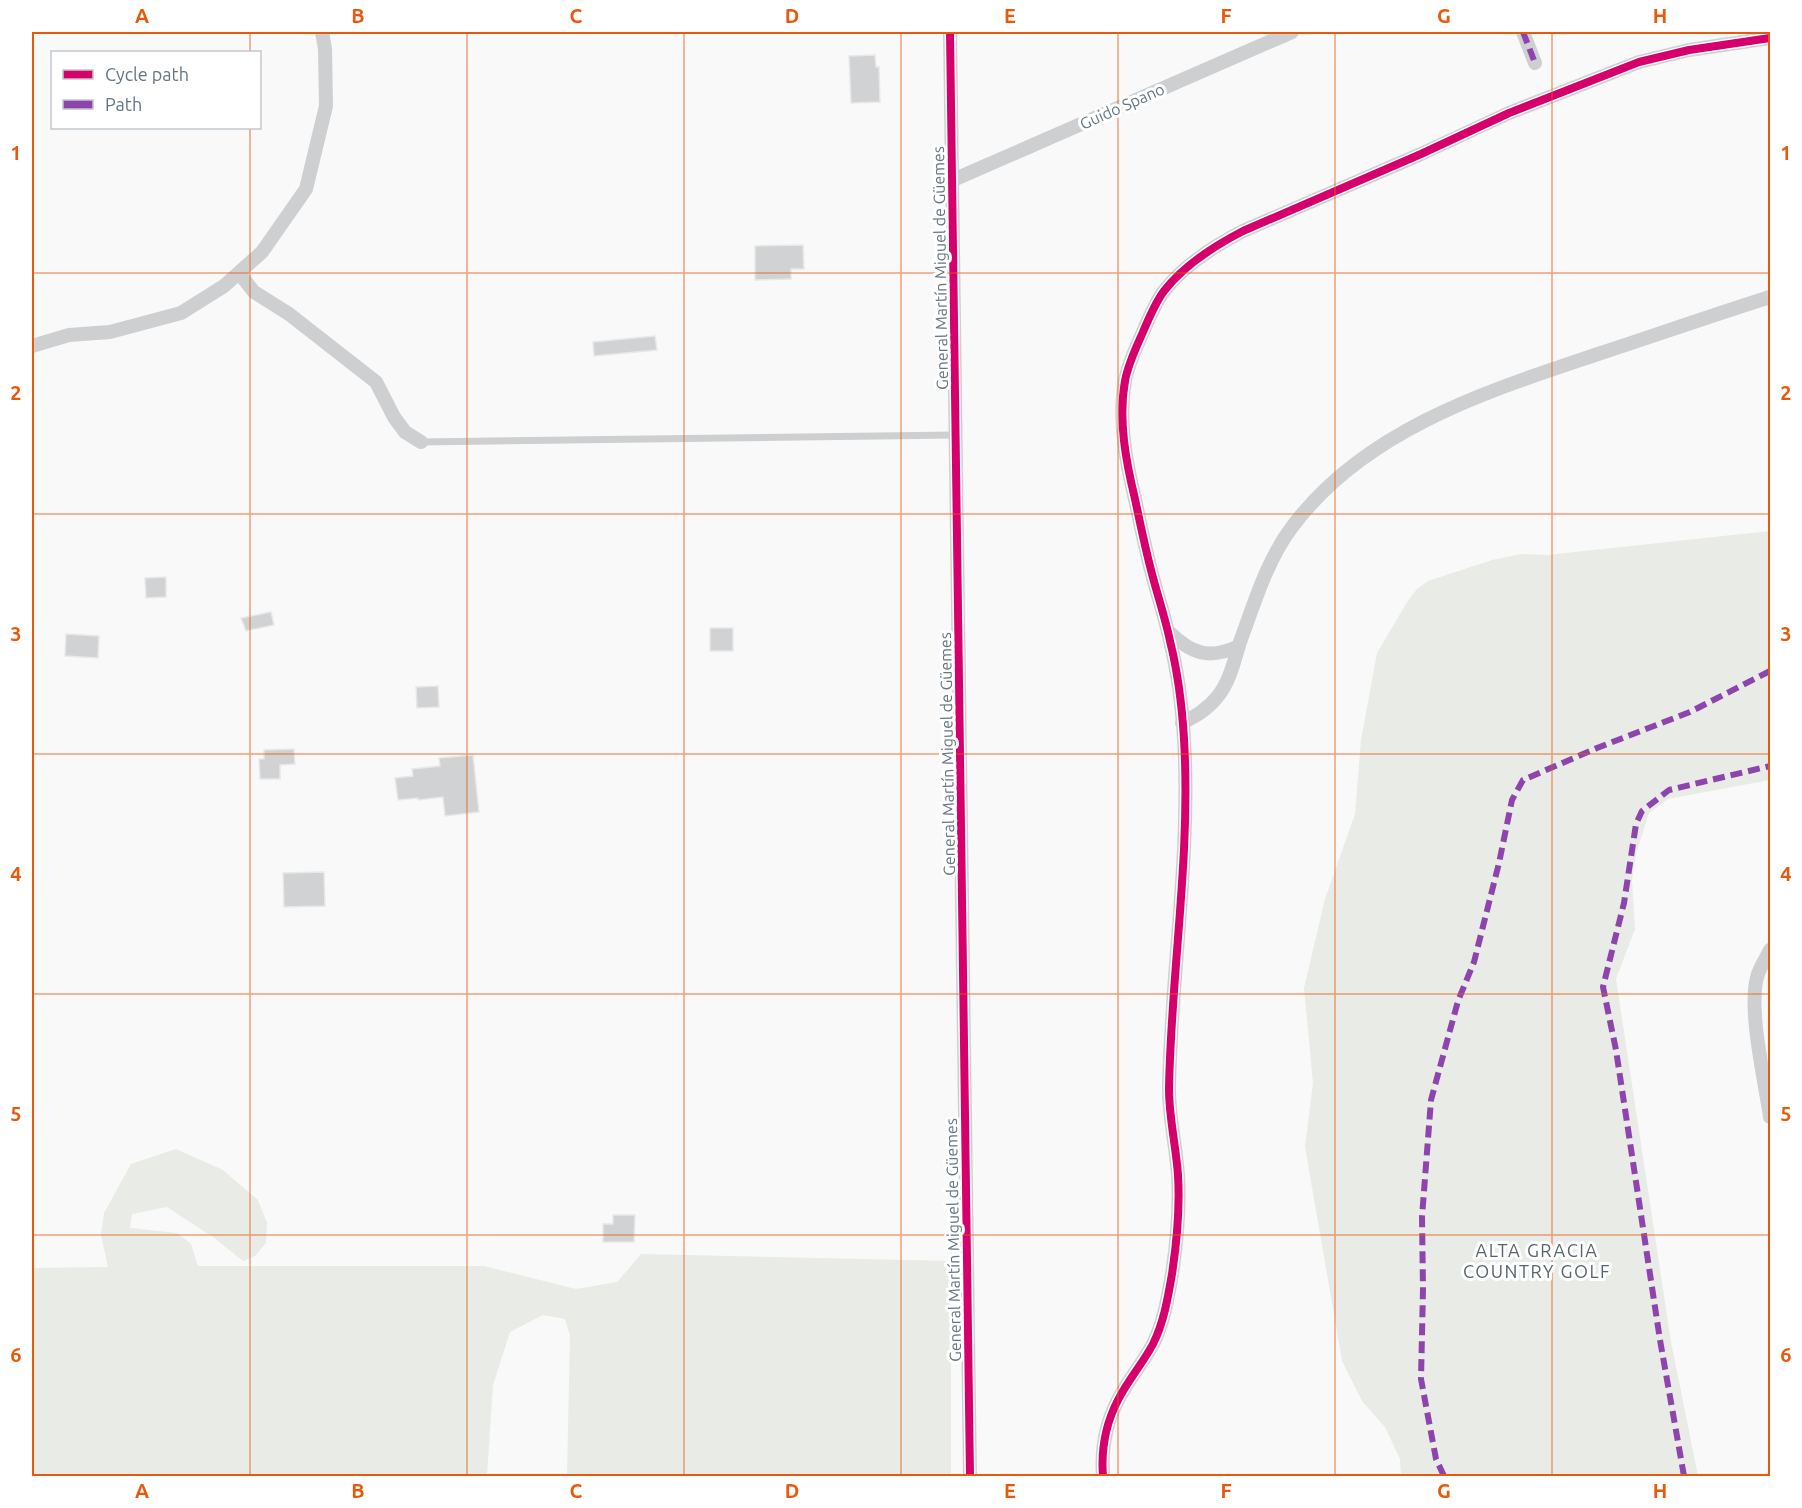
<svg xmlns="http://www.w3.org/2000/svg" width="1802" height="1508" font-family="Ubuntu,sans-serif">
<style>
.green{fill:#e8ebe6}
.building{fill:#d0d2d3;stroke:#e8e8e8;stroke-width:1.5}
.lines{fill:none;stroke-linecap:round;stroke-linejoin:round}
.lane{stroke:#cecfd0;stroke-width:7}
.street{stroke:#cecfd0;stroke-width:14}
.quiet{stroke:#8e44ad;stroke-width:6;stroke-dasharray:12 6;stroke-linecap:butt}
.cycleway-casing{stroke:#fff;stroke-width:11}
.cycleway{stroke:#d6006c;stroke-width:8}
.grid{fill:none;stroke:#e8590c;stroke-width:1.5;stroke-opacity:0.55}
.labels{text-anchor:middle;stroke-width:6;stroke-linejoin:round;paint-order:stroke}
.street-label{font-size:16px;fill:#657683;stroke:#fff}
.neighbourhood-label{font-size:18px;letter-spacing:1.5px;fill:#57646e;stroke:#fff}
.neatline{fill:none;stroke:#e8590c;stroke-width:2}
.grid-label{font-size:20px;text-anchor:middle;font-weight:bold;fill:#e8590c}
</style>
<rect width="100%" height="100%" fill="#f9f9f9"/>
<path class="green" d="M1770,531V780L1668,799L1649,813L1636,854L1632,880L1635,929L1616,979L1671,1342L1698,1476H1401L1400,1459L1385,1427L1362,1401L1342,1361L1305,1147L1313,1083L1304,988L1325,899L1355,814L1361,740L1377,653L1407,602L1417,589L1428,581L1492,560L1521,554L1547,555Z
M176,1149L223,1170L258,1200L267,1223L266,1243L255,1256L243,1261L213,1237L167,1207L132,1214L130,1228L177,1233L191,1244L198,1266H484L576,1289L617,1282L641,1254L951,1261V1476H567L570,1335L565,1319L543,1315L510,1332L493,1385L487,1476H32V1268L108,1267L101,1235L104,1213L131,1164Z"/>
<path class="building" d="M875,55L876,67H879L880,102L851,103L849,56Z
M803,245L804,269H791V279L755,280V246Z
M655,336L657,350L594,356L593,342Z
M166,577V597L146,598L145,578Z
M271,612L274,625L246,631L241,618Z
M710,628H733V651H710Z
M66,634L99,636L98,658L65,656Z
M438,686L439,707L417,708L416,687Z
M294,749L295,764L280,765V779H260L259,759H264V750Z
M473,755L479,812L445,816L443,797L418,800V798L398,800L395,778L413,776L412,769L440,766L439,758Z
M324,872L325,906L284,907L283,873Z
M613,1215H635L634,1242H603V1224H613Z"/>
<g class="lines">
<path class="lane" d="M421,442L955,435"/>
<path class="street" d="M950,32L970,1476
M1523,32L1535,63
M953,180L1292,32
M239,273L254,292L289,314L376,382L394,417L405,432L421,442
M32,346L69,335L110,332L181,313L224,286L262,252L306,189L326,106L325,49L322,32
M1169,632C1192,654 1209,660 1239,646
M1182,723C1196,716 1208,709 1218,696C1230,681 1234,661 1240,642C1254,604 1267,560 1292,527C1365,429 1488,391 1598,354C1656,335 1713,315 1770,297
M1770,950C1766,958 1761,966 1758,974C1747,1006 1765,1081 1770,1117
M1103,1476C1101,1450 1106,1423 1118,1400C1128,1380 1143,1363 1153,1344C1164,1322 1168,1297 1172,1274C1177,1241 1180,1208 1178,1175C1176,1146 1169,1118 1169,1089C1171,972 1191,856 1184,739C1182,706 1178,673 1170,641C1165,617 1157,594 1151,570C1145,547 1140,523 1135,499C1126,462 1118,420 1125,381C1128,364 1136,348 1143,332C1149,318 1155,303 1164,291C1184,265 1214,246 1243,231L1421,154L1509,113L1639,62L1689,50L1770,38"/>
<path class="quiet" d="M1523,32L1535,63
M1444,1476L1436,1459L1421,1379L1423,1289L1422,1217L1431,1100L1458,1001L1474,962L1499,863L1512,800L1523,780L1597,748L1690,712L1770,671
M1684,1476L1660,1340L1616,1050L1603,987L1624,903L1636,824L1642,811L1669,790L1770,766"/>
<defs>
<path id="cycleway" d="M950,32L970,1476
M1103,1476C1101,1450 1106,1423 1118,1400C1128,1380 1143,1363 1153,1344C1164,1322 1168,1297 1172,1274C1177,1241 1180,1208 1178,1175C1176,1146 1169,1118 1169,1089C1171,972 1191,856 1184,739C1182,706 1178,673 1170,641C1165,617 1157,594 1151,570C1145,547 1140,523 1135,499C1126,462 1118,420 1125,381C1128,364 1136,348 1143,332C1149,318 1155,303 1164,291C1184,265 1214,246 1243,231L1421,154L1509,113L1639,62L1689,50L1770,38"/>
</defs>
<use href="#cycleway" class="cycleway-casing"/>
<use href="#cycleway" class="cycleway"/>
</g>
<path class="grid" d="M250,32V52M467,32V1476M684,32V1476M901,32V1476M1118,32V1476M1335,32V1476M1552,32V1476M250,128V1476M32,273H1770M32,514H1770M32,754H1770M32,994H1770M32,1235H1770"/>
<g class="labels">
<g class="street-label">
<text transform="translate(1122 106) rotate(-24)" y="6">Guido Spano</text>
<text transform="translate(940 268) rotate(-91)" y="6">General Martín Miguel de Güemes</text>
<text transform="translate(947 754) rotate(-91)" y="6">General Martín Miguel de Güemes</text>
<text transform="translate(953 1240) rotate(-91)" y="6">General Martín Miguel de Güemes</text>
</g>
<g class="neighbourhood-label">
<text x="1537" y="1257">ALTA GRACIA<tspan x="1537" dy="21">COUNTRY GOLF</tspan></text>
</g>
</g>
<rect width="1802" height="1508" fill="none" stroke="#ffffff" stroke-width="66"/>
<rect x="51" y="51" width="210" height="78" fill="#ffffff" stroke="#c1c8cd" stroke-width="1.5"/>
<rect x="63" y="70" width="30" height="9" fill="#d6006c" stroke="#c1c8cd" stroke-width="1.5"/>
<text x="105" y="81" font-size="18" fill="#657683">Cycle path</text>
<rect x="63" y="100" width="30" height="9" fill="#8e44ad" stroke="#c1c8cd" stroke-width="1.5"/>
<text x="105" y="111" font-size="18" fill="#657683">Path</text>
<rect x="33" y="33" width="1736" height="1442" class="neatline"/>
<g class="grid-label">
<text x="142" y="23">A</text>
<text x="358" y="23">B</text>
<text x="576" y="23">C</text>
<text x="792" y="23">D</text>
<text x="1010" y="23">E</text>
<text x="1226" y="23">F</text>
<text x="1444" y="23">G</text>
<text x="1660" y="23">H</text>
<text x="16" y="160">1</text>
<text x="1786" y="160">1</text>
<text x="16" y="400">2</text>
<text x="1786" y="400">2</text>
<text x="16" y="641">3</text>
<text x="1786" y="641">3</text>
<text x="16" y="881">4</text>
<text x="1786" y="881">4</text>
<text x="16" y="1121">5</text>
<text x="1786" y="1121">5</text>
<text x="16" y="1362">6</text>
<text x="1786" y="1362">6</text>
<text x="142" y="1498">A</text>
<text x="358" y="1498">B</text>
<text x="576" y="1498">C</text>
<text x="792" y="1498">D</text>
<text x="1010" y="1498">E</text>
<text x="1226" y="1498">F</text>
<text x="1444" y="1498">G</text>
<text x="1660" y="1498">H</text>
</g>
</svg>
